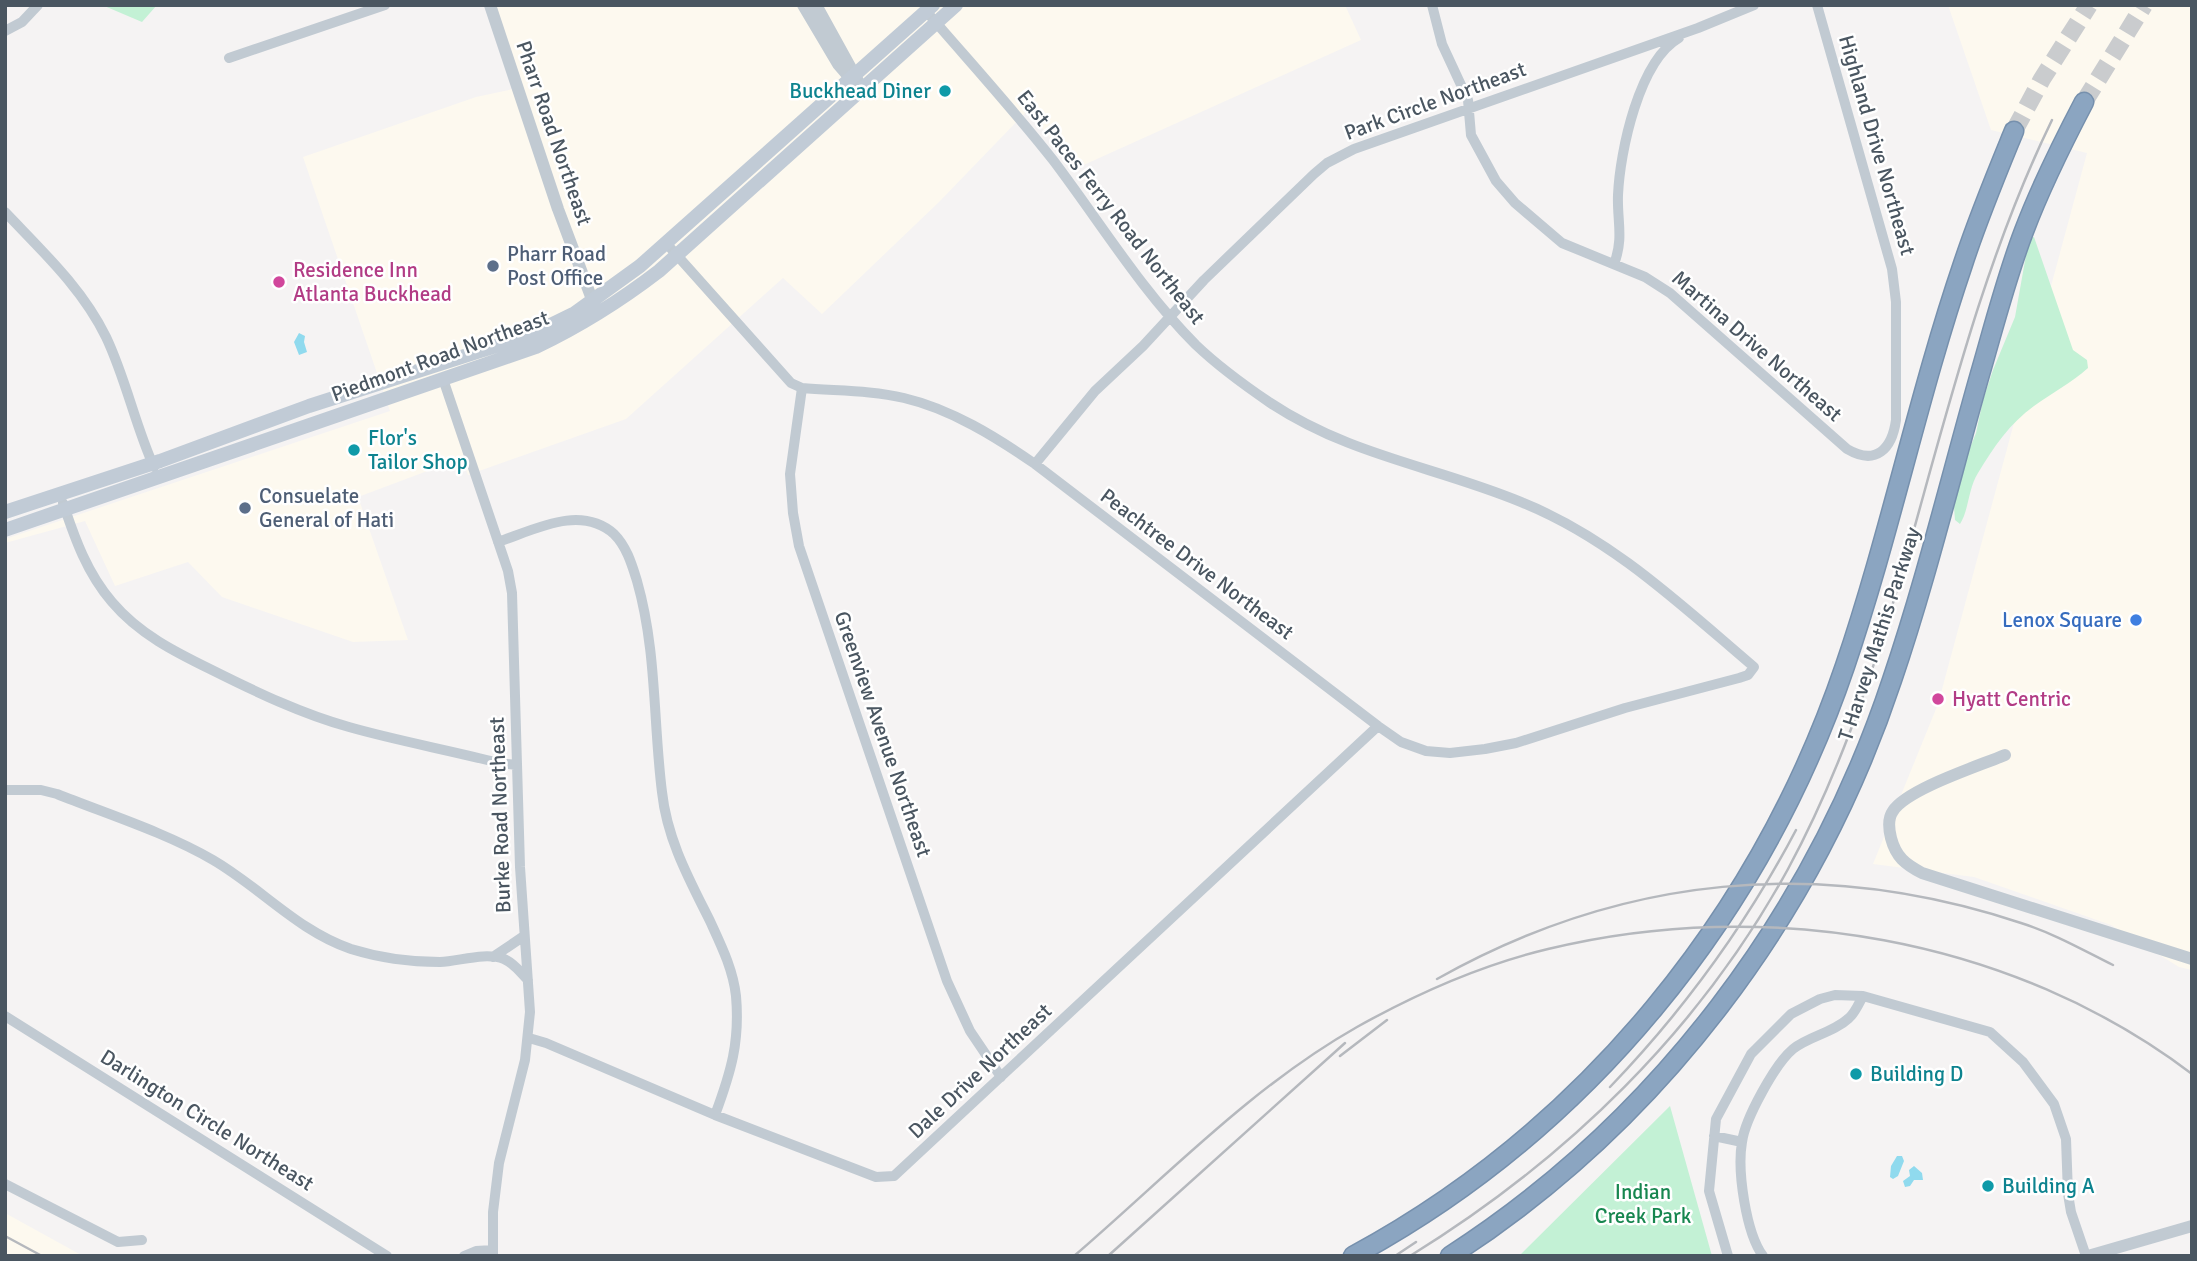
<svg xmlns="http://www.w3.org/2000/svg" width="2197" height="1261" font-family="Signika,sans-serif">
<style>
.commercial{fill:#fdf9ef}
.green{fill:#c3f1d5}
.water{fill:#90daee}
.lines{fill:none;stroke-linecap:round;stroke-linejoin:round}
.motorway-tunnel{stroke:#caccce;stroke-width:18;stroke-dasharray:18 9;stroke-linecap:butt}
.motorway-casing{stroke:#7690ad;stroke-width:21}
.minor{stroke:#c1cad2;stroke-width:10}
.tertiary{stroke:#c1cad2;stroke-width:12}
.secondary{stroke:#c1cbd6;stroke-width:14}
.motorway{stroke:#8ba5c1;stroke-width:18}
.rail{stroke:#b5b8bd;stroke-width:2.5}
.culture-dot{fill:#0f9aa8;stroke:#fff;stroke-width:2.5}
.service-dot{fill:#5c6f8a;stroke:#fff;stroke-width:2.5}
.hotel-dot{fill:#d1479c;stroke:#fff;stroke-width:2.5}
.shop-dot{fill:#3f7fe0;stroke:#fff;stroke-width:2.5}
.labels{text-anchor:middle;stroke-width:5;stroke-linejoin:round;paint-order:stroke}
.culture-label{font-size:21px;fill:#0d838f;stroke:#fff;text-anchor:start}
.street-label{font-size:21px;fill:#4a5661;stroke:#fff}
.service-label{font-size:21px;fill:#4e5e75;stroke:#fff;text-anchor:start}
.hotel-label{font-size:21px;fill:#b23c85;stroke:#fff;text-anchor:start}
.shop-label{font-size:21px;fill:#366cbe;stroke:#fff;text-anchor:end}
.park-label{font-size:21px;fill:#17864f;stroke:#fff}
</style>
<rect width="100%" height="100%" fill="#f5f3f3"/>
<path class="commercial" d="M487,5H1345L1361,40L1077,168L1027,111L939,202L822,314L783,278L626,419L468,475L462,458L358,497L408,640L353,642L222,597L188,562L115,586L85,521L5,543V539L390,411L303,157L476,97L513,89Z
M1948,5H2192V970L2179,967L2111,925L1974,877L1873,864L1938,704L2087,153L1991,130Z
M5,1213L83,1256H5Z"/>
<path class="green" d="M102,5H157L142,22Z
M2034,237L2073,350L2087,360L2088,368C2071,383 2052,393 2034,406C2010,423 1993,448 1978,473C1968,489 1969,510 1960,524L1955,520L1954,507L1963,465L1976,433L1983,400L1993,370L2015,317L2028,244L2031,238Z
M1670,1106L1712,1256H1519Z"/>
<path class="water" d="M299,333L305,336L304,342L307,352L299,355L294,342Z
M1897,1156H1902L1904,1161L1898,1176L1893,1179L1890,1177L1891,1166Z
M1914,1166L1922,1173L1923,1180H1914L1910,1186L1905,1187L1903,1181L1910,1176L1909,1170Z"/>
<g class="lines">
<path class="motorway-tunnel" d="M2084,102L2144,5
M2014,131L2042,79L2089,5"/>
<defs>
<path id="motorway" d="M1353,1256C1586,1130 1760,916 1845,666C1890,534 1918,396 1963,264C1978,218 1996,175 2014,131
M1450,1256C1658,1122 1814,915 1892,680C1926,580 1951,476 1980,374C1994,326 2006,278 2024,231C2041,186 2062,144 2084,102"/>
</defs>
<use href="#motorway" class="motorway-casing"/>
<path class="minor" d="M1432,5L1442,44L1468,100L1471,135L1496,181L1515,203L1562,243L1645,277L1670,293L1847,449C1876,466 1892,449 1896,420V302L1892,269L1817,5
M5,31L22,22L38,5
M229,58L385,5
M5,212C42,251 82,288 106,337C126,379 135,425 154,467
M666,243L791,383L802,388C835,391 871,390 904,398C951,409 996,437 1035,464L1378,726L1401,742L1426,751L1450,753L1485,749L1516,743L1625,708L1739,678L1748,675L1754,667C1681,605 1611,538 1521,502C1434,466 1350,456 1269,402C1244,385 1218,366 1196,345C1141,290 1100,222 1053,160C1013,109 969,61 926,11
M1614,264C1624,238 1617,221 1618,195C1620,151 1639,61 1679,38
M443,379L508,571L512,593L520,867L530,1012L525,1060L499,1163L493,1212V1256
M802,388L790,474L793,513L799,546L947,981L970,1031L1001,1077
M1035,464L1095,391L1143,346L1204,280L1314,174L1327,163L1354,149L1698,28L1754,5
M63,503C75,539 87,573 112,602C139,634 175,652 212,670C256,692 302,714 349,727C398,741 449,750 499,763L517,765
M498,542C534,530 580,504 614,534C627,547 632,565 637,581C657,651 653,721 662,792C667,839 689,879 710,921C721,945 733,969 736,996C740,1042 731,1072 715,1115
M5,790H41L57,794C107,814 167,833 213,860C261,888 298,931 351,949C380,958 410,962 440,962C460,961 485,952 504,959C514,963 520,972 528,980
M493,957L524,936
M5,1016L387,1256
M529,1038L546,1043L715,1115L876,1177L894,1176L1378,726
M1714,1136L1742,1142
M5,1184L118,1242L142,1240
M464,1256L476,1251L493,1250
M1728,1256L1709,1191L1716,1119L1751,1054L1791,1014L1820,999L1835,995L1863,996L1990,1032L2023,1062L2054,1104L2066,1139L2068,1194L2071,1212L2086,1256
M1763,1256C1746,1233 1737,1171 1742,1142C1745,1119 1775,1064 1793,1049C1809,1036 1833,1033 1849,1018C1855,1013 1859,1003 1863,996"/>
<path class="tertiary" d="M490,5L558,209L596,310
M803,5L838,64L857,86
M816,5L859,83
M2005,755C1979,766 1907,789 1893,811C1888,818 1889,830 1891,838C1896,857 1905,864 1922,873L2192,959
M2088,1256L2192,1226"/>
<path class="secondary" d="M5,512L160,461L309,406L530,335L575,313L640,266L933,5
M5,530L536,347C580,326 620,301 659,271L956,5"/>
<use href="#motorway" class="motorway"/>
<path class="rail" d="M1437,979C1622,875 1819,856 2021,923C2053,933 2083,950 2113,965
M1340,1056L1387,1020
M1610,1087C1684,1010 1746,925 1796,830
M5,1236L42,1256
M1074,1256C1166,1177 1251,1087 1357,1027C1416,994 1481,965 1548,949C1765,896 2012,937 2192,1074
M1108,1256L1345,1043
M1395,1256L1416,1242
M1410,1256C1566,1160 1700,1030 1788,869C1835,782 1868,688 1896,593C1942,434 1979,270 2052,120"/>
</g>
<g class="culture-dot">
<circle cx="945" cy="91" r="7"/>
<circle cx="354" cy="450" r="7"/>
<circle cx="1856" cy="1074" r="7"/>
<circle cx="1988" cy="1186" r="7"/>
</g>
<g class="service-dot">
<circle cx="493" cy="266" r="7"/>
<circle cx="245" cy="508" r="7"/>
</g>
<g class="hotel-dot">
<circle cx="279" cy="282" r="7"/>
<circle cx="1938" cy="699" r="7"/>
</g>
<circle class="shop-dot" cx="2136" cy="620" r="7"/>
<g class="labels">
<g class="culture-label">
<text x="931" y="98" text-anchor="end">Buckhead Diner</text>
<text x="368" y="445">Flor's<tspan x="368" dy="24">Tailor Shop</tspan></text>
<text x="1870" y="1081">Building D</text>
<text x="2002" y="1193">Building A</text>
</g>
<g class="street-label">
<text transform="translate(1435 101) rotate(-20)" y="7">Park Circle Northeast</text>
<text transform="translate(554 133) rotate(71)" y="7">Pharr Road Northeast</text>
<text transform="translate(1877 145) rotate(74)" y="7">Highland Drive Northeast</text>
<text transform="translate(1111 207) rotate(52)" y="7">East Paces Ferry Road Northeast</text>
<text transform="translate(1757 346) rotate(41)" y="7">Martina Drive Northeast</text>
<text transform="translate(440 356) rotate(-20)" y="7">Piedmont Road Northeast</text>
<text transform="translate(1197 564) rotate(37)" y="7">Peachtree Drive Northeast</text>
<text transform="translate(1879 634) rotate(-72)" y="7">T Harvey Mathis Parkway</text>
<text transform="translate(883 734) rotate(71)" y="7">Greenview Avenue Northeast</text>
<text transform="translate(500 815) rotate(-92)" y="7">Burke Road Northeast</text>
<text transform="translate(980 1071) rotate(-43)" y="7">Dale Drive Northeast</text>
<text transform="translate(207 1120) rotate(32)" y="7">Darlington Circle Northeast</text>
</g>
<g class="service-label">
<text x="507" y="261">Pharr Road<tspan x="507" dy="24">Post Office</tspan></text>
<text x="259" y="503">Consuelate<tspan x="259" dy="24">General of Hati</tspan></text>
</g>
<g class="hotel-label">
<text x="293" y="277">Residence Inn<tspan x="293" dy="24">Atlanta Buckhead</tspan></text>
<text x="1952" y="706">Hyatt Centric</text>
</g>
<g class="shop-label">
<text x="2122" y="627">Lenox Square</text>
</g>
<g class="park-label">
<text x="1643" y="1199">Indian<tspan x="1643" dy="24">Creek Park</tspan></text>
</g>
</g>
<rect width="2197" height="1261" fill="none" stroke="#4a5661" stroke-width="14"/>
</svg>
